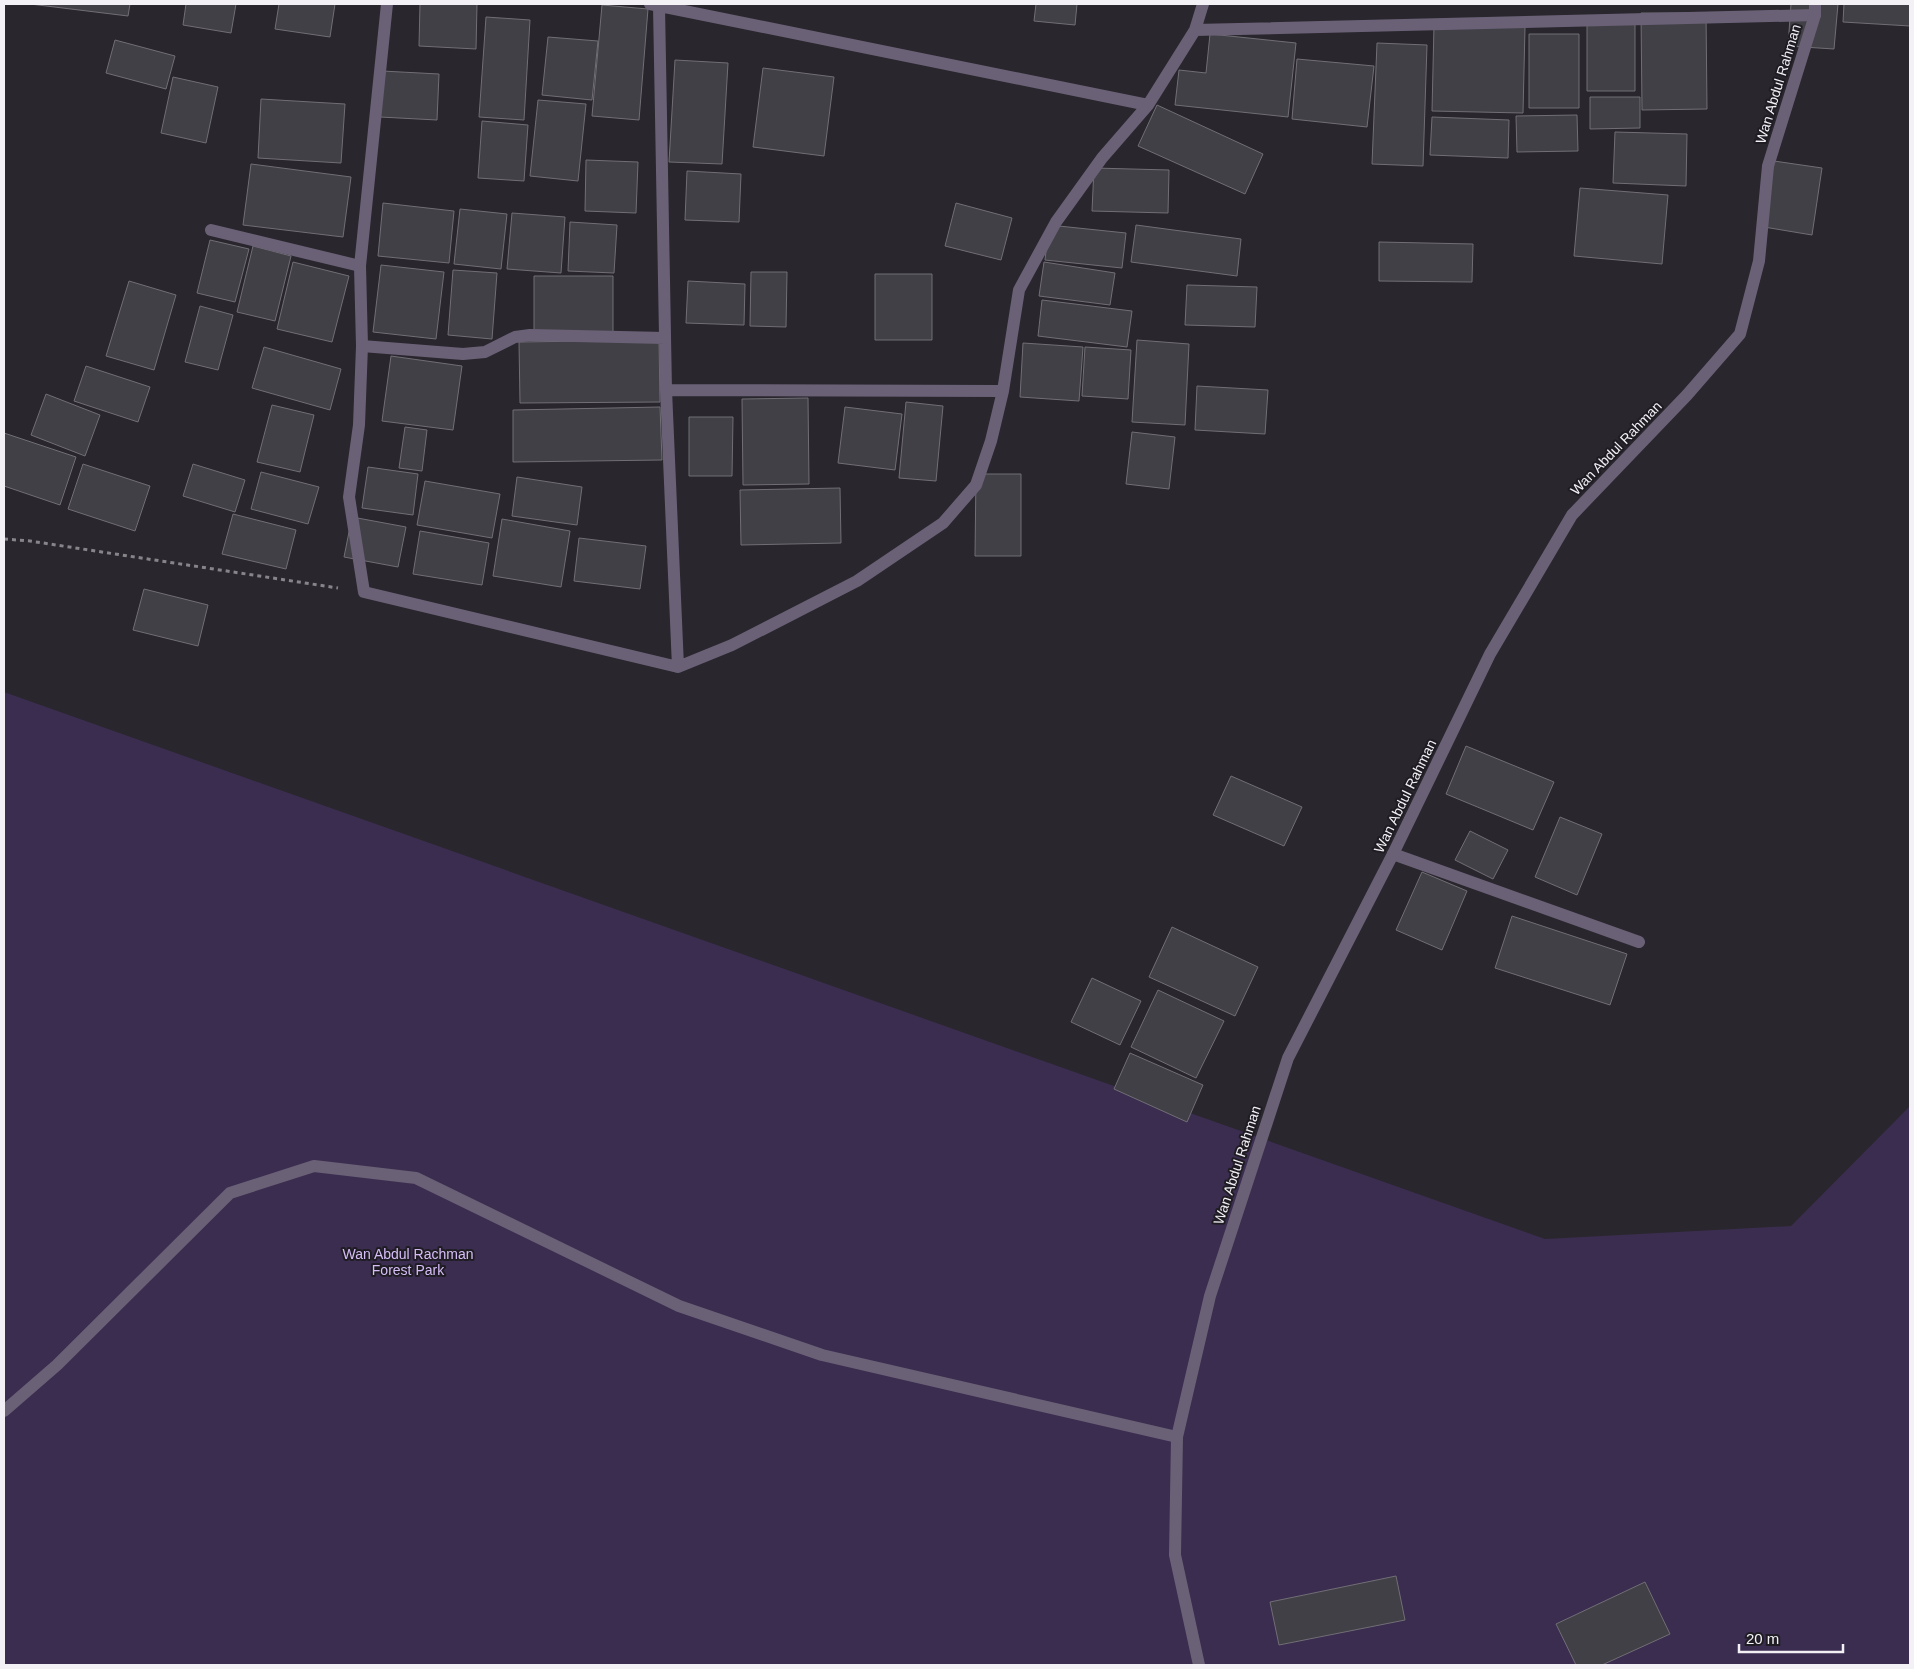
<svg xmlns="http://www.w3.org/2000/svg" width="1914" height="1669" font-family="Helvetica,sans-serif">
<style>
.green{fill:#3b2d4f}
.building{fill:#424047;stroke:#716e76}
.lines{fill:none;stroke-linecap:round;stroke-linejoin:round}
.path{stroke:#87848a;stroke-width:3;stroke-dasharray:4 4;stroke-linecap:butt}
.minor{stroke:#6a6177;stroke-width:12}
.tertiary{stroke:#6a6177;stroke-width:12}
.labels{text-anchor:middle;stroke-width:4;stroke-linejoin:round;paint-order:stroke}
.street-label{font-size:14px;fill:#f3f1f6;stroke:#1f1d23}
.park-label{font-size:14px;fill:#d5bdf8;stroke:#1f1d23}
</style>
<rect width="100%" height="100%" fill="#29262d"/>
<path class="green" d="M4,692L1545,1239L1791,1226L1910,1106V1665H4Z"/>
<path class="building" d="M30,4H130L128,16Z
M186,4H236L231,33L183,25Z
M279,4H335L330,37L275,29Z
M420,4H477L476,49L419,46Z
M1036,4H1077L1075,25L1034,21Z
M1791,4H1838L1834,49L1788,46Z
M1844,4H1910V26L1843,22Z
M602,5L648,9L639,120L592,116Z
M1641,13H1706L1707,109L1642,110Z
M486,17L530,20L524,120L479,117Z
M1587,21H1635V91H1587Z
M1434,25L1525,27L1523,113L1432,111Z
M1210,34L1296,43L1288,117L1175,105L1179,70L1206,73Z
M1529,34H1579V108H1529Z
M548,37L598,41L592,100L542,95Z
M115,40L175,56L166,89L106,73Z
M1377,43L1427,45L1423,166L1372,164Z
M1297,59L1374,66L1367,127L1292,119Z
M675,60L728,63L722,164L669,162Z
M763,68L834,77L824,156L753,147Z
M382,71L439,74L437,120L380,117Z
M173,77L218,87L206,143L161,133Z
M1590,97H1640V128L1590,129Z
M261,99L345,104L341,163L258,158Z
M538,100L586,104L578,181L530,176Z
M1157,105L1263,154L1245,194L1138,146Z
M1577,115L1578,151L1517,152L1516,116Z
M1432,117L1509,120L1508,158L1430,155Z
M482,121L528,125L524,181L478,178Z
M1615,132L1687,134L1686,186L1613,183Z
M586,160L638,162L636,213L585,211Z
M1774,161L1822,168L1812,235L1764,227Z
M251,164L351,177L343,237L243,225Z
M1094,168L1169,170L1168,213L1092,211Z
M687,171L741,174L739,222L685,220Z
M1580,188L1668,195L1662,264L1574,256Z
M383,203L454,211L449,263L378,256Z
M956,203L1012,218L1001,260L945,246Z
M460,209L507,214L501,269L454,264Z
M512,213L565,217L561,273L507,269Z
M570,222L617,225L614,273L568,271Z
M1049,225L1126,233L1122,268L1045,260Z
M1136,225L1241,239L1237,276L1131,262Z
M210,240L249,249L235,302L197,293Z
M1379,242L1473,244L1472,282L1379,281Z
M253,246L291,256L275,321L237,312Z
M293,262L349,276L332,342L277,329Z
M1044,262L1115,273L1110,305L1039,296Z
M381,265L444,272L436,339L373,332Z
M453,270L497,273L492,339L448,335Z
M751,272H787L786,327L750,326Z
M875,274H932V340H875Z
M534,276H613V332H534Z
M129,281L176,295L154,370L106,356Z
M688,281L745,284L744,325L686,323Z
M1187,285L1257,287L1255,327L1185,325Z
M1042,300L1132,311L1127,347L1038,336Z
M200,306L233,315L218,370L185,362Z
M659,340L660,402L520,403L519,342Z
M1137,340L1189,344L1185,425L1132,422Z
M1023,343L1083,347L1079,401L1020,397Z
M264,347L341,369L330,410L252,388Z
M1085,347L1131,350L1128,399L1082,396Z
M391,356L462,366L453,430L382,421Z
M86,366L150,387L138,422L74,401Z
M1197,386L1268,390L1265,434L1195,430Z
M46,394L100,415L85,456L31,435Z
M808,398L809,484L743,485L742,399Z
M906,402L943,406L936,481L899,478Z
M272,405L314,415L300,472L257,462Z
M660,407L662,460L513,462V410Z
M845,407L902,414L895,470L838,463Z
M689,417H733L732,476H689Z
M405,427L427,430L422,471L399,468Z
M1132,432L1175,437L1169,489L1126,484Z
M4,433L76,457L60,505L4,486Z
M83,464L150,486L135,531L68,509Z
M193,464L245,480L235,512L183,496Z
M368,467L418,474L413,515L362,508Z
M261,472L319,487L308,524L251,509Z
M976,474H1021V556H975Z
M517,477L582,487L577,525L512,516Z
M425,481L500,494L492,538L417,525Z
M840,488L841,543L741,545L740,490Z
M233,514L296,530L286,569L222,554Z
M352,517L406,527L398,567L344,557Z
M502,519L570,531L561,587L493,576Z
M420,531L489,543L482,585L413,574Z
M579,538L646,546L640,589L574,581Z
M144,589L208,605L198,646L133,630Z
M1466,746L1554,782L1533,830L1446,794Z
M1231,776L1302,807L1284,846L1213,815Z
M1560,817L1602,834L1577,895L1535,877Z
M1470,831L1508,850L1493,879L1455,860Z
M1422,872L1467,891L1442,950L1396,930Z
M1512,916L1627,954L1610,1005L1495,968Z
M1172,927L1258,967L1235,1016L1149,977Z
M1092,978L1141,1001L1120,1045L1071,1022Z
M1158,990L1224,1021L1196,1078L1131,1047Z
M1130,1053L1203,1085L1187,1122L1114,1089Z
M1396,1576L1405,1620L1279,1645L1270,1602Z
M1645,1582L1670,1634L1602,1665H1576L1556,1624Z"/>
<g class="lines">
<path class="path" d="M4,539L30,541L338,588"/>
<path class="minor" d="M387,4L360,266L362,346L359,425L349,497L364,592L678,667L732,645L857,581L943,523L976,485L991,441L1003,391L1019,290L1056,222L1102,158L1148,105L1195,30L1203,4
M650,4L1148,105
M659,6L666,390L678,667
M1195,30L1815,15
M211,230L360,266
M362,346L463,354L485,352L515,337L530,335L665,338
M666,390L1003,391
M1393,854L1639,942
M4,1411L57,1365L230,1193L314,1166L416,1178L679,1306L822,1355L1177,1437"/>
<path class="tertiary" d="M1199,1665L1175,1555L1177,1437L1210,1296L1288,1058L1393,854L1490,654L1572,515L1687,395L1740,334L1759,261L1768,166L1815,15V4"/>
</g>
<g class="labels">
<g class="street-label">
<text transform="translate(1778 84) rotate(-73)" y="5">Wan Abdul Rahman</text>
<text transform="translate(1616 448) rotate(-46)" y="5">Wan Abdul Rahman</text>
<text transform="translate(1405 796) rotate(-64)" y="5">Wan Abdul Rahman</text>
<text transform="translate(1237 1165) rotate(-72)" y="5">Wan Abdul Rahman</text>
</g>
<g class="park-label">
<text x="408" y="1259">Wan Abdul Rachman<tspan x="408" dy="16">Forest Park</tspan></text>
</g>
</g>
<rect width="1914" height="1669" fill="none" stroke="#f3f1f6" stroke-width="10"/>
<path d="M1739 1644v8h104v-8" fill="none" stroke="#f3f1f6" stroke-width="2.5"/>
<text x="1746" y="1644" font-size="15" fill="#f3f1f6" stroke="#1f1d23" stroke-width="4" paint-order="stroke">20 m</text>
</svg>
